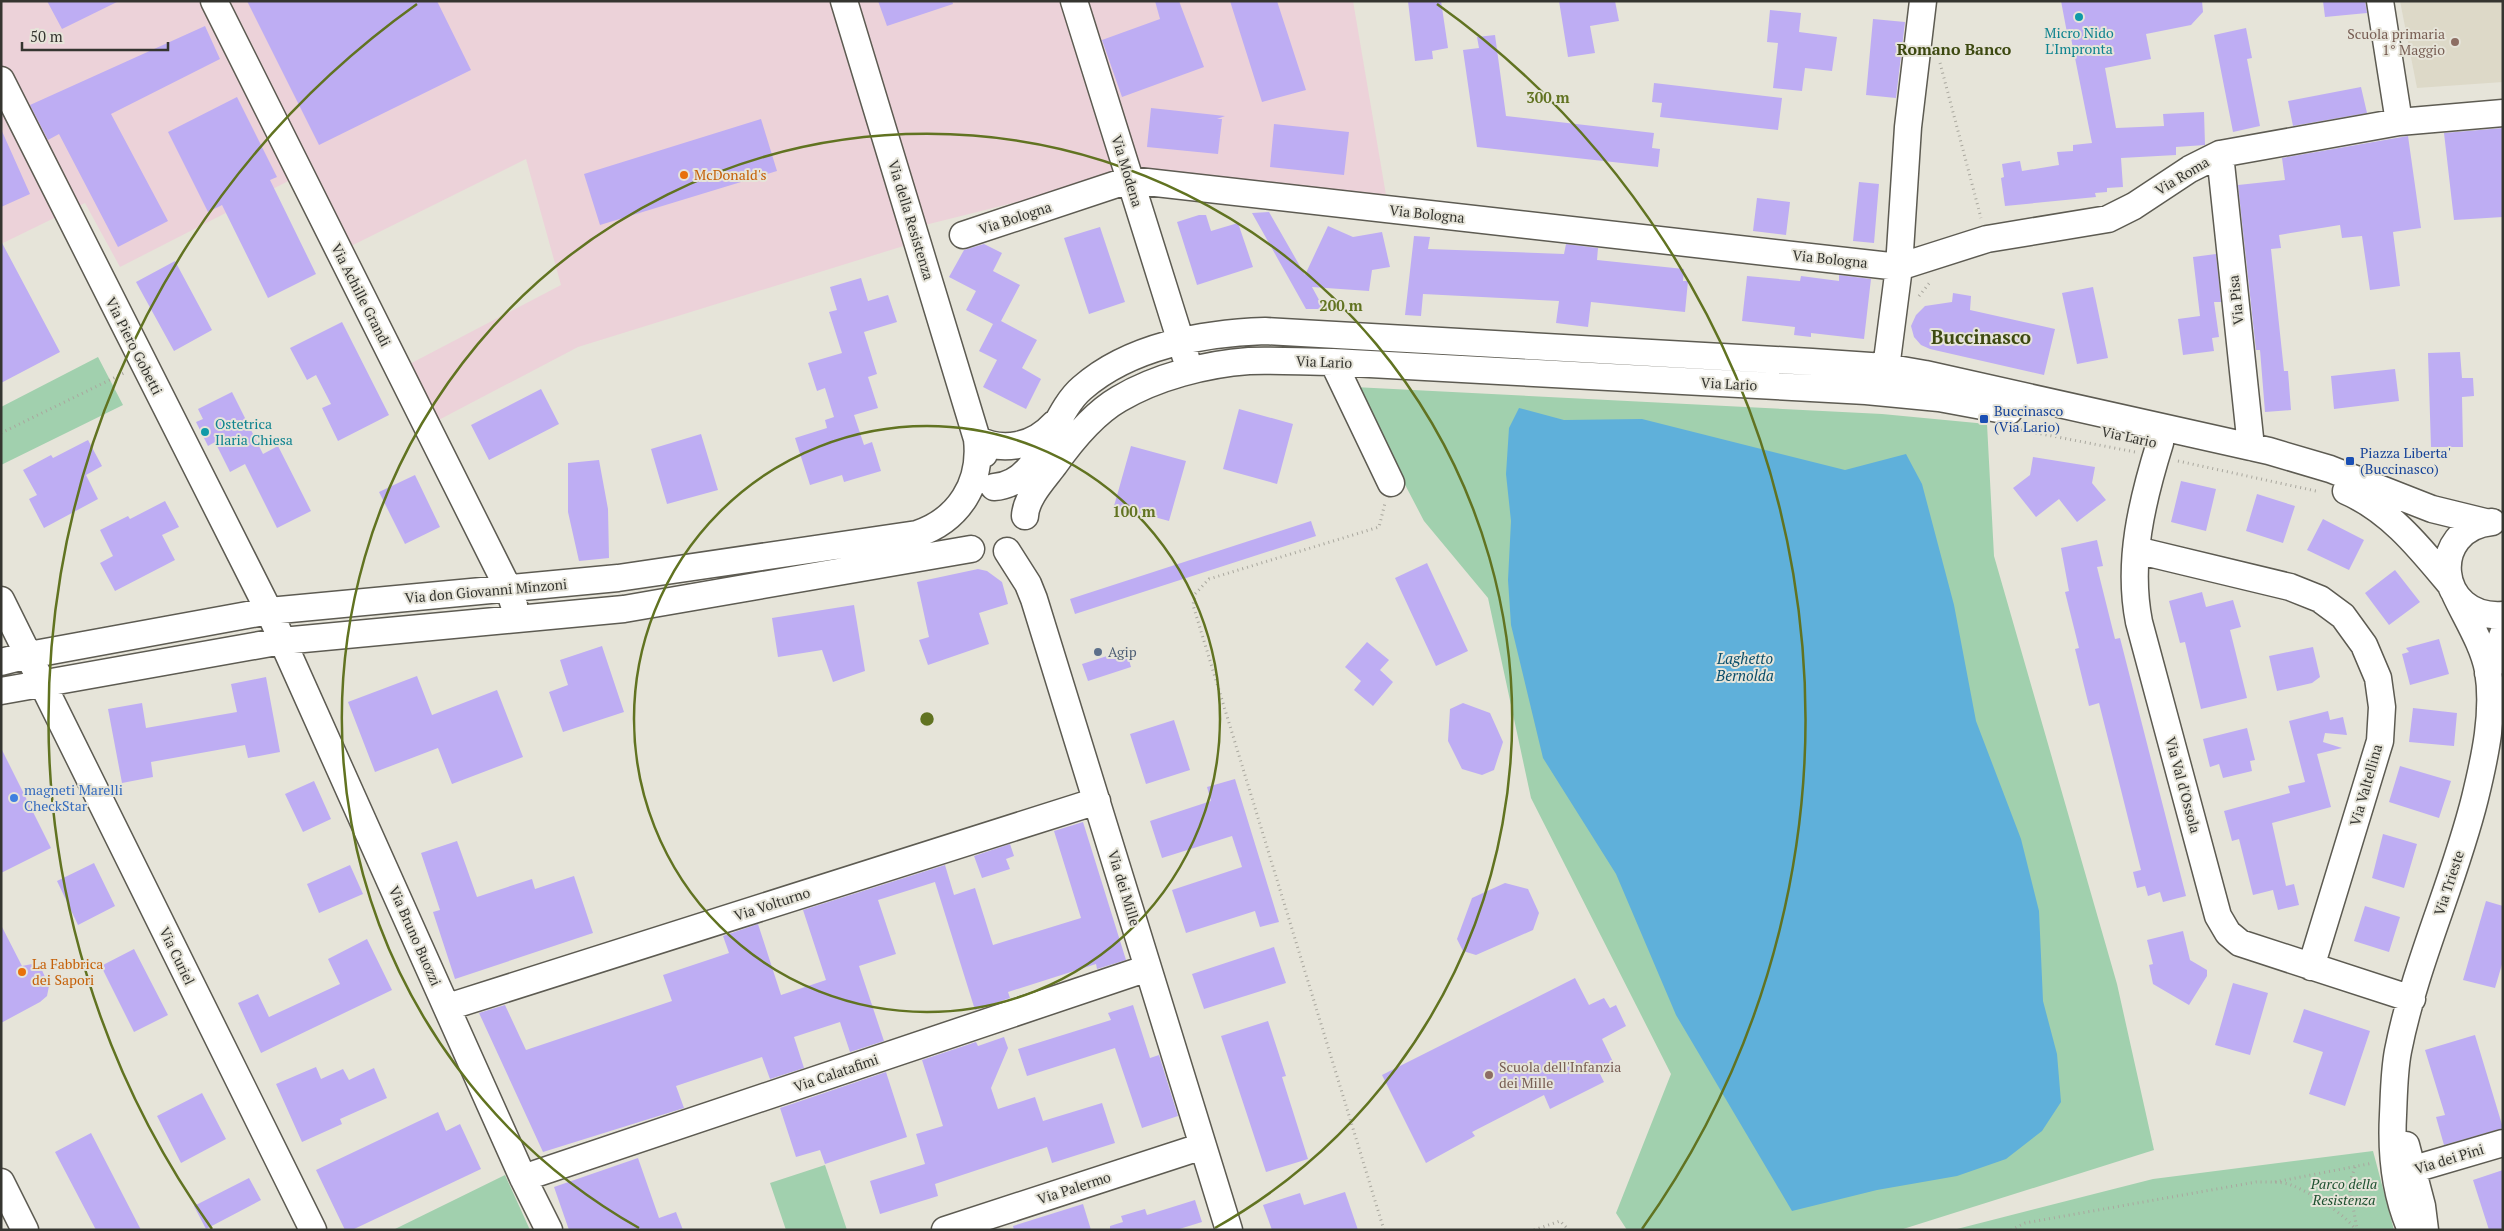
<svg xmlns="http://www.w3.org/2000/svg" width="2504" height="1231" font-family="'PT Serif',serif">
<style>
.industrial{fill:#ecd2d9}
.built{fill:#ddd9c8}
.green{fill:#a1d0ae}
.water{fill:#5fb0da}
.building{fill:#beadf3}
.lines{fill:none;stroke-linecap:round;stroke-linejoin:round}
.minor-casing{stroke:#5d5b52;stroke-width:29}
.path{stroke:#a9a79e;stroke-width:3;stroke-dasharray:1 4;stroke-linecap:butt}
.minor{stroke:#fff;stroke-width:26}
.ring{fill:none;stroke:#617321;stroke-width:2.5}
.culture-dot{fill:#0f9aa8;stroke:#e6e4d9;stroke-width:2}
.education-dot{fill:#8d6e63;stroke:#e6e4d9;stroke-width:2}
.food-dot{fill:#e8710a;stroke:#e6e4d9;stroke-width:2}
.transit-dot{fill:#1a4fb4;stroke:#e6e4d9;stroke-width:2}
.service-dot{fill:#5c6f8a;stroke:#e6e4d9;stroke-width:2}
.shop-dot{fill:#3f7fe0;stroke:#e6e4d9;stroke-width:2}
.labels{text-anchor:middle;stroke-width:4;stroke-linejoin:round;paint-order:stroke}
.culture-label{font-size:14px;fill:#0d838f;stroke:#e6e4d9}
.education-label{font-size:14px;fill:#785e54;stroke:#e6e4d9;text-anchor:end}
.street-label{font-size:14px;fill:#353530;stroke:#e6e4d9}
.food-label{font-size:14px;fill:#c56008;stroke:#e6e4d9;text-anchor:start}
.transit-label{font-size:14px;fill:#164399;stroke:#e6e4d9;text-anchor:start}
.service-label{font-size:14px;fill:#4e5e75;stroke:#e6e4d9;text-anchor:start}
.shop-label{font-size:14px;fill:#366cbe;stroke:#e6e4d9;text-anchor:start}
.park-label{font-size:14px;font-style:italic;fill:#1e5130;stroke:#e6e4d9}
.water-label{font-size:15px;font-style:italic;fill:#084d6a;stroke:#e6e4d9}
.quarter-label{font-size:16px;font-weight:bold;fill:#3d4911;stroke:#e6e4d9}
.district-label{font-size:19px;font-weight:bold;fill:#3d4911;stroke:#e6e4d9}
.centre{fill:#617321;stroke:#e6e4d9;stroke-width:2.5}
.ring-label{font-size:15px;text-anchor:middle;font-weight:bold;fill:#617321;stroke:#e6e4d9;stroke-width:4;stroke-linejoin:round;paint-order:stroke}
</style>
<rect width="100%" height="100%" fill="#e6e4d9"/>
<path class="industrial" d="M1,1H1353L1387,201L1126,175L925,225L910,244L578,347L431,424L402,368L561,285L526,159L349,247L310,170L120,267L85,203L1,244Z"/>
<path class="built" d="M2400,1H2503V82L2417,88Z"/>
<path class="green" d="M98,357L123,405L1,465V407Z
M1354,387L1882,414L1987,424L1994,556L2117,984L2154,1150L1900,1230H1627L1616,1213L1671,1074L1531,798L1488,598L1424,521Z
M2373,1151L2394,1230H1953L2153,1179Z
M825,1165L847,1230H786L770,1183Z
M505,1175L530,1230H393Z"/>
<path class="water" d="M1519,408L1564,420L1642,419L1845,470L1906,454L1922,484L1954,605L1976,721L2021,839L2039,911L2043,1001L2057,1054L2061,1102L2042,1131L2006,1159L1957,1176L1877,1190L1792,1211L1676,1015L1616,874L1543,758L1511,625L1508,580L1511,521L1506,474L1509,428Z"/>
<path class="building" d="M47,1H119L62,29Z
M247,1H437L471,70L319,145Z
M878,1H952L953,4L887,26Z
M1155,1H1179L1204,67L1122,97L1102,40L1160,19Z
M1230,1H1277L1306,90L1262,102Z
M1408,1H1441L1448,48L1432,51L1433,59L1415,61Z
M1559,1H1615L1619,21L1590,26L1595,53L1568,57Z
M2061,1H2202L2203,12L2191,25L2146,34L2151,59L2105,68L2116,128L2164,126L2163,114L2204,112L2205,145L2176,147V155L2121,158L2123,187L2107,188V192L2095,193L2096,197L2005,206L2001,178L2004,177L2002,164L2020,161L2022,171L2059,165L2057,152L2073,151V145L2092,143L2071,38H2068Z
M2323,1H2365L2367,13L2325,17Z
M1770,10L1801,13L1799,32L1837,37L1832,71L1805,68L1802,91L1773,88L1778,43L1767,42Z
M1873,19L1905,22L1896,98L1866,95Z
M205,26L220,59L111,114L168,221L118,247L59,134L48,140L30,105Z
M2246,28L2252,58L2247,59L2260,126L2233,132L2214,35Z
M1495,35L1506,116L1654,133L1652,148L1660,149L1658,167L1477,147L1463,50L1479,48L1477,37Z
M1654,83L1782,98L1778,130L1660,117L1662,103L1652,102Z
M2361,87L2367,113L2293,126L2288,101Z
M237,97L277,177L270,180L316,274L268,298L222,205L208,212L168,132Z
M1151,108L1225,116L1217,119H1222L1218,154L1147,147Z
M761,119L777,171L600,225L584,174Z
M1274,124L1349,132L1344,175L1270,167Z
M2503,128V217L2454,220L2444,133Z
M1,129L30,194L1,207Z
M2408,136L2421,228L2393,232L2400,286L2370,290L2362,236L2342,238L2340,225L2279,235L2281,248L2271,249L2284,371H2288L2291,410L2265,412L2260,350H2256L2238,185L2285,180L2282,158Z
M1859,182L1879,184L1874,243L1853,241Z
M1757,198L1790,202L1786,235L1753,231Z
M1269,212L1305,275L1328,226L1353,237L1382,232L1390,267L1372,270L1369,291L1312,287L1324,309H1306L1252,213Z
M1199,215H1206L1211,231L1238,223L1253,267L1197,285L1177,222Z
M1100,227L1125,302L1089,314L1064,238Z
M1414,236L1430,237L1428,249L1564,254L1566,244L1598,248L1597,260L1684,269L1683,281H1688L1685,312L1591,302L1588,327L1556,323L1559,301L1423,294L1421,316L1405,315Z
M1,241L60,352L1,383Z
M984,244L1002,253L993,271L1020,285L1001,321L1037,340L1022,368L1041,379L1026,409L983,387L997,360L979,351L993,324L966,310L976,291L949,277L964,250Z
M2216,254L2221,302H2214L2219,337L2212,338L2214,351L2183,355L2178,319L2200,316L2193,257Z
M175,261L212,330L174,351L136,282Z
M1839,275L1871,279L1864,339L1811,333V337L1794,335L1795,327L1742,321L1747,276L1800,281L1801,276L1839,281Z
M861,278L868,301L888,295L897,322L864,332L877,374L868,377L878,408L854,415L864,445L872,442L881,471L844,482L842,475L810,485L795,438L827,428L825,420L834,417L825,388L817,391L808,363L842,353L829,312L837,310L830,287Z
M2093,287L2108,358L2077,364L2062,293Z
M1953,293L1971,296L1970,310L2055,329L2044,375L1930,349L1921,345L1914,337L1911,326L1916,315L1925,306L1952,302Z
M342,322L389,415L338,441L322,408L331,404L316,375L307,380L290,348Z
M2460,352L2462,378H2473L2474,396L2462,397L2463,447H2431L2428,353Z
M2395,369L2399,401L2334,409L2331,376Z
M541,389L559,424L489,460L471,425Z
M232,392L263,454L278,446L311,511L277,528L245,464L230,472L215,442L208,446L196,422L203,419L198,409Z
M1239,409L1293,424L1277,484L1223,469Z
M701,434L718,490L667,504L651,449Z
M88,440L102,466L86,475L98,499L44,528L29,499L37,495L23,470L51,455L53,458Z
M1131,446L1186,461L1169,521L1114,506Z
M2033,457L2095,467L2092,483L2106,500L2077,522L2059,499L2036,517L2013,488L2030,475Z
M599,460L608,509L609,558L579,561L568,512V463Z
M415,475L440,527L405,544L379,492Z
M2181,481L2216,489L2206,531L2171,522Z
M2257,494L2295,506L2283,543L2246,531Z
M165,501L179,527L162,535L175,560L115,591L100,563L113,556L100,530L128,516L130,519Z
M2323,519L2364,540L2349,570L2307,550Z
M1311,521L1316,536L1075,614L1070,599Z
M2097,540L2103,566L2097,567L2115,639L2120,638L2186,896L2163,902L2160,892L2148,896L2145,886L2137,888L2133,872L2141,870L2121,790L2099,703L2089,706L2075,649L2079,648L2065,592L2069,591L2061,548Z
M1427,563L1468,651L1436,666L1395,578Z
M978,569L987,571L1002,582L1008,604L979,613L989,644L928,665L919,640L929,637L917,582Z
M2395,570L2420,602L2389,625L2365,593Z
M2202,592L2206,607L2233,600L2241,627L2230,630L2247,698L2201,709L2185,642L2180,643L2169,601Z
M854,605L865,671L833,682L822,650L778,657L772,618Z
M2439,639L2449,674L2410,685L2402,654L2409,652L2406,648Z
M1367,642L1389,660L1380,670L1393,682L1373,706L1354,690L1361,681L1345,667Z
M602,646L624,712L563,732L549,692L568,685L560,660Z
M2313,647L2320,677L2312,683L2277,691L2269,656Z
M1126,650L1131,667L1088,681L1082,664Z
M417,676L432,715L497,690L523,757L452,784L438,748L375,772L348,702Z
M266,677L280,752L248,758L245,745L151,762L153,777L122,783L108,709L142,703L146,728L237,712L231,684Z
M1463,703L1490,713L1503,742L1494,770L1482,775L1462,769L1448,741L1450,709Z
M2413,708L2457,713L2454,746L2409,742Z
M2328,711L2330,720L2343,717L2347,735L2325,733L2323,742L2342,748L2317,754L2331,807L2272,823L2286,886L2294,884L2299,905L2278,910L2273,890L2253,895L2239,839L2232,841L2224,811L2290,793L2288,786L2305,782L2289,721Z
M1174,720L1190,770L1146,784L1130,734Z
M2247,728L2255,760L2250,761L2252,771L2223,778L2219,764L2210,767L2203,739Z
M1,748L51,848L1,873Z
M2400,766L2451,781L2439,818L2389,802Z
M1235,779L1279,922L1260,927L1255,911L1186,933L1172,890L1242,867L1232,836L1162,858L1150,821L1211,801L1207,787Z
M314,781L331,819L303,832L285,794Z
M1083,822L1126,960L1097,969L1096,964L1008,992L1010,998L975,1010L935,882L878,900L896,954L859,966L884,1041L850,1052L840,1022L794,1037L804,1068L770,1079L762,1057L676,1086L684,1108L543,1152L479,1013L505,1005L526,1050L672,1001L663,975L729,953L723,936L758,924L781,995L826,980L803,910L945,865L954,895L975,888L993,945L1081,918L1054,831Z
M2383,834L2417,844L2404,888L2372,878Z
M457,841L477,897L532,879L535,889L574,876L593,933L455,979L433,912L440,910L421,853Z
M1010,844L1014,856L1006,859L1010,869L982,878L974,856Z
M94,863L115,906L78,925L57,881Z
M350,865L363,894L319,913L307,884Z
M1505,883L1528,889L1539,913L1533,930L1476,955L1463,951L1457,939L1472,898Z
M2486,901L2503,906V961L2495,988L2463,980Z
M2365,906L2400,917L2389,952L2354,941Z
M1,925L22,966L32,964L41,968L49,986L47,996L40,1002L1,1023Z
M2183,931L2190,960L2207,970V976L2189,1005L2153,984L2149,965L2153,964L2147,940Z
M367,939L392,990L261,1053L238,1003L258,994L269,1017L340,984L328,959Z
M1274,947L1286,983L1204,1009L1192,974Z
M134,949L168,1015L134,1032L101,966Z
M1575,978L1589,1005L1604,998L1610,1008L1616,1005L1626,1026L1602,1039L1614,1064L1599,1072L1604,1082L1550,1109L1544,1095L1472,1132L1475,1136L1426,1163L1382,1075Z
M2233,983L2268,993L2250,1055L2215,1045Z
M1133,1005L1150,1058L1159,1055L1178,1116L1142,1128L1115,1048L1027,1076L1018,1049L1111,1020L1108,1013Z
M2304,1009L2370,1031L2345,1106L2309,1094L2323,1052L2293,1042Z
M1268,1021L1286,1076L1282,1077L1308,1159L1266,1172L1221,1036Z
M2475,1035L2503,1128L2444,1145L2436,1117L2445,1115L2425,1050Z
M1004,1037L1008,1048L991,1088L998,1109L1035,1097L1043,1121L1102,1103L1115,1143L1052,1163L1047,1147L935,1184L938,1196L880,1214L870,1181L925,1164L916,1134L943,1126L922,1060L976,1042L978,1046Z
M316,1067L321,1079L343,1069L349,1080L374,1068L387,1098L340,1119L342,1124L302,1142L276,1084Z
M886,1072L907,1137L825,1164L820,1150L796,1157L780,1108Z
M202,1093L226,1139L181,1163L157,1116Z
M438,1112L446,1131L460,1124L481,1169L352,1230H345L316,1170Z
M91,1133L141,1230H96L55,1152Z
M638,1158L659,1218L676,1212L683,1230H569L554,1187Z
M2503,1170V1230H2489L2473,1180Z
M249,1178L261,1200L206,1229L194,1206Z
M1345,1192L1358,1230H1272L1263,1205L1300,1193L1304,1205Z
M1195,1200L1202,1222L1176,1230H1110V1226L1123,1222L1121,1216L1145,1209L1147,1215Z
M1083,1204L1091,1230H1014L1013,1226Z"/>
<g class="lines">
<defs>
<path id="minor" d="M214,1L509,590L514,605
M844,1L977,439L984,454
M1074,1L1186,358
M2380,1L2399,122
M1,80L269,611L523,1178L549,1230
M2220,154L2251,447
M963,235L1129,180L1899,267L1987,239L2108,219L2134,206L2190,169L2220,154L2399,122L2503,113
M1333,362L1391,483
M1884,384L1899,267L1908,127L1923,1
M977,439C1003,453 1034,446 1054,424
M2160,443C2142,501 2127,562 2139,622L2218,916L2228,933L2240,943L2412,999
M994,487C1042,484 1051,414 1082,388C1130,346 1203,333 1265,331L1812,362L1885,367L1925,374L2269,451L2330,469L2432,509L2485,522
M2346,491C2390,510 2420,548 2450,584
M1025,516C1026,497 1044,479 1055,464C1072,440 1093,414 1119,399C1156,377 1206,364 1249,361C1277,360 1305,362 1333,362L1866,391L1939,398L2009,411
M2492,522C2428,528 2435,620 2503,615
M2136,550L2290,587L2320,599L2343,616L2364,645L2378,678L2382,707L2380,741L2311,967
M1007,551L1028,584L1034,599L1229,1230
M1,600L313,1230
M1,662L29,655L269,611L618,578L917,534C959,520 982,483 977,439
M2488,673L2503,634
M1,691L282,641L624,609L971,549
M448,1007L1097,801
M2406,1145L2422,1206L2425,1230
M2397,1174L2503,1143
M523,1178L1148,968
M1,1182L25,1230
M945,1230L1203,1146
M2411,1230C2395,1194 2391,1153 2393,1115C2394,1094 2394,1072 2398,1051C2415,964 2454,883 2475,798C2485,757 2495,712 2488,670C2483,644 2466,618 2455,594"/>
</defs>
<use href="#minor" class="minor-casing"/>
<path class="path" d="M1940,63L1981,218
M1919,296L1931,281
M2021,430L2135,452
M1,433L124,373
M2178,461L2316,491
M2355,1167L2349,1185L2357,1229
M2275,1182L2373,1163
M1384,1230L1193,605L1195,594L1209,579L1379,527L1385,503
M1534,1230L1560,1221L1569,1230
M2011,1230L2025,1223L2256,1182C2267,1182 2280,1181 2291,1185C2310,1192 2345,1214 2356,1230"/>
<use href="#minor" class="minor"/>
</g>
<g class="ring">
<circle cx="927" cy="719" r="293"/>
<path d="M639 1228A585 585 0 1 1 1215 1228"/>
<path d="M212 1229A878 878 0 0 1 417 4M1437 4A878 878 0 0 1 1642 1229"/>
</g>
<g class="culture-dot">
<circle cx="2079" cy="17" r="5"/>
<circle cx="205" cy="432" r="5"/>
</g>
<g class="education-dot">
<circle cx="2455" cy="42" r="5"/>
<circle cx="1489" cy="1075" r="5"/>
</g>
<g class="food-dot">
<circle cx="684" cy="175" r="5"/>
<circle cx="22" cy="972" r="5"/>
</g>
<g class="transit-dot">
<rect x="1979" y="414" width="10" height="10" rx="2.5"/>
<rect x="2345" y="456" width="10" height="10" rx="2.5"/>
</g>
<circle class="service-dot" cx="1098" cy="652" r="5"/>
<circle class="shop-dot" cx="14" cy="798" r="5"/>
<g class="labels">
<g class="culture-label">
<text x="2079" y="38">Micro Nido<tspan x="2079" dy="16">L'Impronta</tspan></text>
<text x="215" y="429" text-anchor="start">Ostetrica<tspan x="215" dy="16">Ilaria Chiesa</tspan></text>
</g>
<g class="education-label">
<text x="2445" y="39">Scuola primaria<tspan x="2445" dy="16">1° Maggio</tspan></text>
<text x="1499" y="1072" text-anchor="start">Scuola dell'Infanzia<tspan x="1499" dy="16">dei Mille</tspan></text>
</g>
<g class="street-label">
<text transform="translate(1127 171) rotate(73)" y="5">Via Modena</text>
<text transform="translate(2182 176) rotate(-31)" y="5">Via Roma</text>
<text transform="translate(1427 214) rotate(6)" y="5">Via Bologna</text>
<text transform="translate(1015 218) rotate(-18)" y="5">Via Bologna</text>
<text transform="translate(911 220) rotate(73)" y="5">Via della Resistenza</text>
<text transform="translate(1830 259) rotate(6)" y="5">Via Bologna</text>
<text transform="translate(361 295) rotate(63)" y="5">Via Achille Grandi</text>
<text transform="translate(2236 300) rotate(-96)" y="5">Via Pisa</text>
<text transform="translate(134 346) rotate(63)" y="5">Via Piero Gobetti</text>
<text transform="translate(1324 362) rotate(2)" y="5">Via Lario</text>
<text transform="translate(1729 384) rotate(3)" y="5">Via Lario</text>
<text transform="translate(2129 437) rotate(12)" y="5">Via Lario</text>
<text transform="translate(486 591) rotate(-5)" y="5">Via don Giovanni Minzoni</text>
<text transform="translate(2183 785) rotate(75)" y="5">Via Val d'Ossola</text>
<text transform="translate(2366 785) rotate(-74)" y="5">Via Valtellina</text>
<text transform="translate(2449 883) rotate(-72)" y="5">Via Trieste</text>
<text transform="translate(1124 888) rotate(73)" y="5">Via dei Mille</text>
<text transform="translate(772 904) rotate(-18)" y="5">Via Volturno</text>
<text transform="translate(415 936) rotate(66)" y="5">Via Bruno Buozzi</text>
<text transform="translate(177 956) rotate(64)" y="5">Via Curiel</text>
<text transform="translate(836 1073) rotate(-19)" y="5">Via Calatafimi</text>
<text transform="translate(2449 1159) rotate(-17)" y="5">Via dei Pini</text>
<text transform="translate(1074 1188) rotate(-18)" y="5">Via Palermo</text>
</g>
<g class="food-label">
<text x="694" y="180">McDonald's</text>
<text x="32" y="969">La Fabbrica<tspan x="32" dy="16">dei Sapori</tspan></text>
</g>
<g class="transit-label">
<text x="1994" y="416">Buccinasco<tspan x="1994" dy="16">(Via Lario)</tspan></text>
<text x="2360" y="458">Piazza Liberta'<tspan x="2360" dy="16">(Buccinasco)</tspan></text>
</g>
<g class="service-label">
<text x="1108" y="657">Agip</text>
</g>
<g class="shop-label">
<text x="24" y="795">magneti Marelli<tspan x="24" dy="16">CheckStar</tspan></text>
</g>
<g class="park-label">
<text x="2344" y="1189">Parco della<tspan x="2344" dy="16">Resistenza</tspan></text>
</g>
<g class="water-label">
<text x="1745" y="664">Laghetto<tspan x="1745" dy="17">Bernolda</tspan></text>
</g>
<g class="quarter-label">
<text x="1954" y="55">Romano Banco</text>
</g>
<g class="district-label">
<text x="1981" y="344">Buccinasco</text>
</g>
</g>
<circle cx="927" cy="719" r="8" class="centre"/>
<g class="ring-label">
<text x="1548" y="103">300 m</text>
<text x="1341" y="311">200 m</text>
<text x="1134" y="517">100 m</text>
</g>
<rect width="2504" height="1231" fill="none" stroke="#353530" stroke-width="5"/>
<path d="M22 42v8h146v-8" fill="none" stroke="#353530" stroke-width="2.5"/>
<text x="30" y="42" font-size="15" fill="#353530" stroke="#e6e4d9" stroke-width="4" paint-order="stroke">50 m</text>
</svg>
